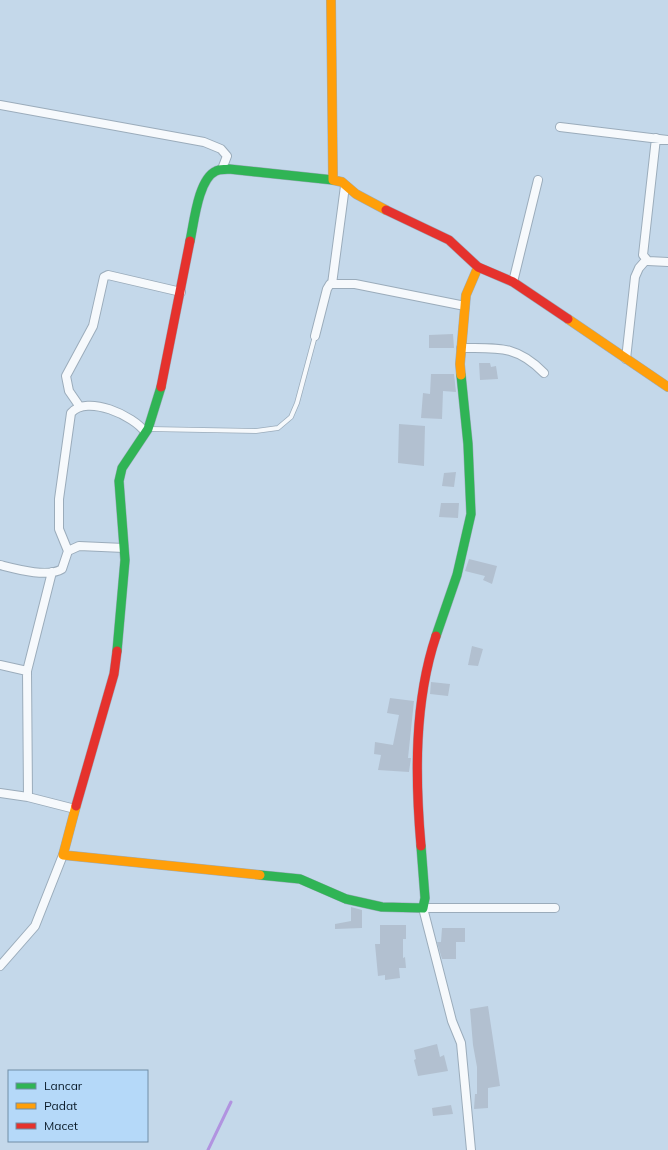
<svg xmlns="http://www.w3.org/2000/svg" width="668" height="1150" viewBox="0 0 668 1150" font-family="Mulish,sans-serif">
	<rect width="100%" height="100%" fill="#c4d8ea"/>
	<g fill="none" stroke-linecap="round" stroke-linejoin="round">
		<!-- stream -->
		<path stroke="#b193e0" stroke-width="3" d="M208,1150L231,1102"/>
	</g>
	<!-- building -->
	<path fill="#b2c0d0" d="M453,334L454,348H429V335Z
		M479,363H490L491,367L496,366L498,379L480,380Z
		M431,374H454L456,392L443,391L442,419L421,418L423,393L430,394Z
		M399,424L425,426L424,466L398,463Z
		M456,472L454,487L442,486L444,473Z
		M441,503H459L458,518L439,517Z
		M469,559L497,566L492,584L483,580L485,576L465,571Z
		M472,646L483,649L478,666L468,665Z
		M431,682L450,684L448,696L430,694Z
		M390,698L414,701L408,758H411L409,772L378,770L381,755L374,754L375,742L393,745L399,715L387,713Z
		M351,907L362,910V928L335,929V924L351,921Z
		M380,925H406V939H403V958L405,957L406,968H399L400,978L385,980V975L378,976L375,944H380Z
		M442,928H465V942H456V959H442L437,942H441Z
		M488,1006L500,1086L488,1088V1108L474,1109L475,1094H477V1067L473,1045L470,1009Z
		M437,1044L440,1057L444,1055L448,1071L418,1076L414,1060L416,1059L414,1050Z
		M451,1105L453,1114L433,1116L432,1108Z"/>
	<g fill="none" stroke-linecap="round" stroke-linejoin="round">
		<!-- lane casing -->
		<g stroke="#9bacbb" stroke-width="5.5">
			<path id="lane" d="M150,429L256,431L278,428L291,417L297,403L315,336"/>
		</g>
		<!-- street casing -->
		<g stroke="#9bacbb" stroke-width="10">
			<path id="street" d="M0,105L204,142L221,149L227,156L222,169
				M560,127L668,140
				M656,138L643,255L648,261L668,262
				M513,282L538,180
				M332,284L345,186
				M315,336L327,289L330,284H355L465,306
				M461,348C498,348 517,345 544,373
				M626,359L635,277L639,268L646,260
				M80,407L69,391L66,376L93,326L104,277L108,275L181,292
				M68,551L59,529V499L71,413C87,394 134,416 145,432
				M0,565C16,569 48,578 62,569L68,551L79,546L124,548
				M0,665L27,671
				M0,793L28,797L75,809
				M28,797L27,671L52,572
				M0,966L35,926L63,855
				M471,1150L461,1043L452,1021L423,908H555"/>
		</g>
		<!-- fast casing -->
		<g stroke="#9bacbb" stroke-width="10">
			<path id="fast" d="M190,241C194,223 198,179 216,171C220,169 225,170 229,169L333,180
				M436,636L457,575L471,514L468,444L461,375
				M117,651L125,560L119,481L122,468L148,429L161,387
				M260,875L300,879L346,899L382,907L423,908L425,898L421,846"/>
		</g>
		<!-- slow casing -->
		<g stroke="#9bacbb" stroke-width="10">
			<path id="slow" d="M331,0L333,180L342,182L356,194L386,210
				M568,319L668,387
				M461,375L460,364L466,295L478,267
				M76,806L63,855L260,875"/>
		</g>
		<!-- jam casing -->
		<g stroke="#9bacbb" stroke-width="10">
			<path id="jam" d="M386,210L449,240L478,267L513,282L568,319
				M161,387L190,241
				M76,806L114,674L117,651
				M421,846C415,777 414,702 436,636"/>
		</g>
		<!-- lane -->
		<use href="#lane" stroke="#f6f9fc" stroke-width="4"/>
		<!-- street -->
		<use href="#street" stroke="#f6f9fc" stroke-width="8"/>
		<!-- fast -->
		<use href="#fast" stroke="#30b455" stroke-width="9"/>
		<!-- slow -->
		<use href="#slow" stroke="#ff9f0a" stroke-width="9"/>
		<!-- jam -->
		<use href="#jam" stroke="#e5322d" stroke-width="9"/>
	</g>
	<!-- legend -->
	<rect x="8" y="1070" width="140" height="72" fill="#b5d9f9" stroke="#718da6"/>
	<rect x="16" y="1083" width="20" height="6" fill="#30b455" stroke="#718da6"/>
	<text x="44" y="1090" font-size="12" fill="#0a1b29">Lancar</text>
	<rect x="16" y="1103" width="20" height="6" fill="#ff9f0a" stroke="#718da6"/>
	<text x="44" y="1110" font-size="12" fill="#0a1b29">Padat</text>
	<rect x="16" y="1123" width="20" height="6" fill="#e5322d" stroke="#718da6"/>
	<text x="44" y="1130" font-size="12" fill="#0a1b29">Macet</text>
</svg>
